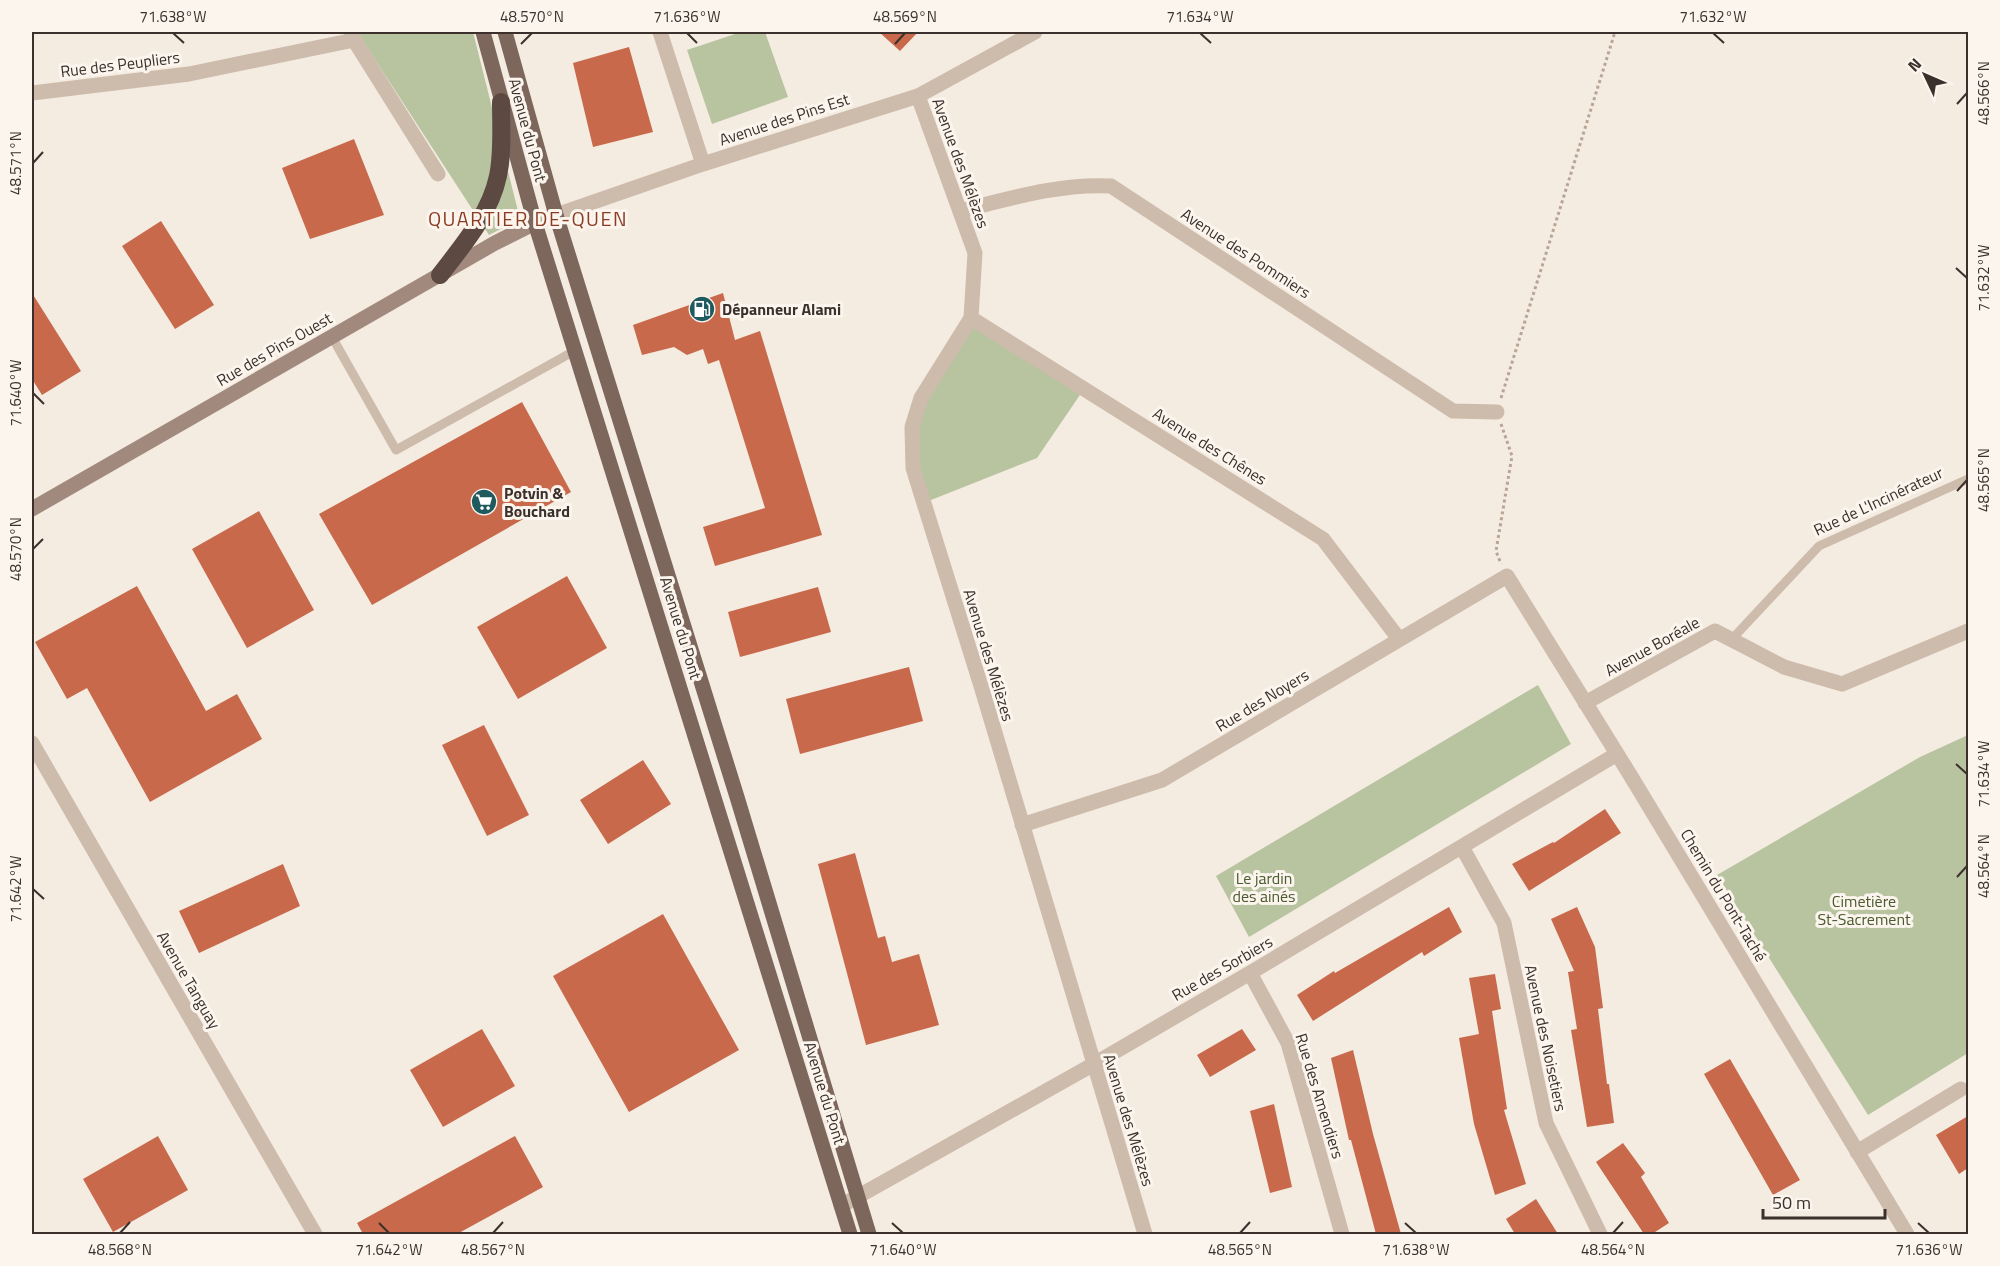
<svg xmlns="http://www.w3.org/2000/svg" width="2000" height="1266" viewBox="0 0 2000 1266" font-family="'Titillium Web',sans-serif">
	<rect width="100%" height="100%" fill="#f4ebe1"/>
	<!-- green -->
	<path fill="#b8c4a0" d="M359,32H473L520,219L489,235L361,38Z
		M741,32H765L788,97L712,124L687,50Z
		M971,321L1084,389L1037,458L926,502L913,468L921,398Z
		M1538,685L1571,744L1249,937L1216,876Z
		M1968,735V1053L1868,1115L1717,875L1920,757Z"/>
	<!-- building -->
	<path fill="#c8694b" d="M879,32H918L900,51Z
		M629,47L653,132L593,147L573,63Z
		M354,139L384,215L310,239L282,168Z
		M161,221L214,305L175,329L122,246Z
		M32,293L81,371L42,395L32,379Z
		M723,293L735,340L760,331L822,535L715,566L703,527L765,508L719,360L708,364L703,349L687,355L674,347L642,355L633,325Z
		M522,402L571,492L372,605L319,514Z
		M259,511L314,610L247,648L192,549Z
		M567,576L607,648L518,699L477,627Z
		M137,586L206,711L237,694L262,739L150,802L87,688L67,699L35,642Z
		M818,587L831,632L740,657L728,612Z
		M909,667L923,721L800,754L786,699Z
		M484,725L529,815L487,836L442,745Z
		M643,760L671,804L608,844L580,800Z
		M1605,809L1621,833L1529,891L1512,864L1553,842L1554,843Z
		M855,853L878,938L885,936L892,962L919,954L939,1025L866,1045L818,864Z
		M283,864L300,906L199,953L179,911Z
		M1449,907L1462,932L1424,956L1422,952L1313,1021L1297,995L1334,971L1335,973Z
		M1577,907L1595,947L1603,1008L1598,1009L1607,1084H1609L1614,1123L1587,1127L1571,1030L1577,1029L1568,972L1574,971L1551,919Z
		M663,914L739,1050L629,1112L553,976Z
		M1495,974L1501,1009L1492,1011L1507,1109L1504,1110L1526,1184L1495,1195L1474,1124L1459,1038L1479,1034L1469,978Z
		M482,1029L515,1086L443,1127L410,1070Z
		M1242,1029L1256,1050L1210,1077L1197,1055Z
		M1353,1050L1373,1134L1401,1234H1376L1351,1140H1349L1331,1058Z
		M1730,1059L1800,1180L1773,1195L1704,1074Z
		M1274,1104L1292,1187L1270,1193L1250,1111Z
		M1968,1116V1168L1959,1174L1936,1135Z
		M158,1136L188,1190L113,1232L83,1179Z
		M515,1136L543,1187L457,1234H363L357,1223Z
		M1623,1143L1645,1173L1641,1177L1669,1223L1652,1234H1644L1596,1162Z
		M1536,1199L1558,1234H1515L1506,1219Z"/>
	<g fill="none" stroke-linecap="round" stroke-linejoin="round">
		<!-- path -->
		<path stroke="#b9a596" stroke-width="3" stroke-dasharray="3 3" stroke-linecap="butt" d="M1501,398L1615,32
			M1501,424L1512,456L1496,551L1501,564"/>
		<!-- lane -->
		<path stroke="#cdbbac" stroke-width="9" d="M332,337L396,450L576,350
			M1732,639L1819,546L1968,479"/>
		<!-- street -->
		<path stroke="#cdbbac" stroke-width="15" d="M351,32L354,40L438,174
			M660,32L703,164
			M32,93L189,74L354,40
			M918,96L975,253L971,318L921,398L912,427L913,468L981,686L1145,1234
			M960,211C1008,199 1060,183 1111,186L1453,411L1497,412
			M556,215L703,164L918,96L1035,32
			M971,318L1323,539L1399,639
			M1585,703L1715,631L1784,667L1842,684L1968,631
			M32,743L315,1234
			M1022,825L1162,780L1507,576L1632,778L1907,1234
			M1462,847L1504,923L1546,1123L1600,1234
			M1250,973L1288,1043L1342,1234
			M1857,1152L1961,1089
			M841,1206L1094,1064L1250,973L1617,754"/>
		<!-- secondary -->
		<path stroke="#a18a7d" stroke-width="15" d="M32,509L495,243L535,223L556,215"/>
		<!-- primary -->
		<path stroke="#7d675c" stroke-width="15" d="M483,32L535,223L850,1234
			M505,32L556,215L737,797L869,1234"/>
		<!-- highway -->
		<path stroke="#5c4a42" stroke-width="18" d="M440,275C463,245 490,214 498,176C503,152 501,127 501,102"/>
	</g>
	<!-- ticks -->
	<path fill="none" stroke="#3b302b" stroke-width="2" d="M173,33L184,43M687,33L697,43M1200,33L1211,43M1713,33L1724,43M521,44L532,33M895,44L905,33M1957,104L1967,93M33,163L43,152M1956,268L1967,278M33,393L44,404M1957,491L1967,480M33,549L43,539M1956,764L1967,774M1957,877L1967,866M33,889L44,899M379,1223L389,1233M892,1223L903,1233M1405,1223L1416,1233M1918,1223L1929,1233M120,1233L130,1222M493,1233L503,1222M1240,1233L1250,1222M1613,1233L1623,1222"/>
	<!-- icons -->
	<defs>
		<g id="fuel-disc" transform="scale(1.35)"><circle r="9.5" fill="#1f5a5e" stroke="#fbf5ee"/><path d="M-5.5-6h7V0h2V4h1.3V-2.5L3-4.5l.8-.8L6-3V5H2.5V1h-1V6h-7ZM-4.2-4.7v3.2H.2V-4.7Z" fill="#fff"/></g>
		<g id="supermarket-disc" transform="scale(1.35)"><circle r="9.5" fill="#1f5a5e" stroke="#fbf5ee"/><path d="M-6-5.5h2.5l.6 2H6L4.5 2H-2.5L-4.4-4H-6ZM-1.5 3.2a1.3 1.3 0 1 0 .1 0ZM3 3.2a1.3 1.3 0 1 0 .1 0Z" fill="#fff"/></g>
	</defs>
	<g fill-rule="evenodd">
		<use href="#fuel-disc" x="702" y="309"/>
		<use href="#supermarket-disc" x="484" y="502"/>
	</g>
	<g text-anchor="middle" stroke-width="6" stroke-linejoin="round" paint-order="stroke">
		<!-- street labels -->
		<g font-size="16" fill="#3b302b" stroke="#fbf5ee">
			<text transform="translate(120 64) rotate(-7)" y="6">Rue des Peupliers</text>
			<text transform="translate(784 119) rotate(-18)" y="6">Avenue des Pins Est</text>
			<text transform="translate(528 130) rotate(75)" y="6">Avenue du Pont</text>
			<text transform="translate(961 163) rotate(70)" y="6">Avenue des Mélèzes</text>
			<text transform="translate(1246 253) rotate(33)" y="6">Avenue des Pommiers</text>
			<text transform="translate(274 349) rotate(-30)" y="6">Rue des Pins Ouest</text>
			<text transform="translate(1210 446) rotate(32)" y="6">Avenue des Chênes</text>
			<text transform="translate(1878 501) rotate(-25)" y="6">Rue de L'Incinérateur</text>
			<text transform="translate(681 628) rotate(73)" y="6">Avenue du Pont</text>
			<text transform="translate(1652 646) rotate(-29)" y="6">Avenue Boréale</text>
			<text transform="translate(989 655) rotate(73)" y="6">Avenue des Mélèzes</text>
			<text transform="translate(1262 700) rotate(-31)" y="6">Rue des Noyers</text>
			<text transform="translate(1724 895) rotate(59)" y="6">Chemin du Pont-Taché</text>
			<text transform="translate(1222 968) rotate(-30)" y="6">Rue des Sorbiers</text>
			<text transform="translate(189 980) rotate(60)" y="6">Avenue Tanguay</text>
			<text transform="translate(1546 1038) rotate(78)" y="6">Avenue des Noisetiers</text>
			<text transform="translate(825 1093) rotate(73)" y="6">Avenue du Pont</text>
			<text transform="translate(1320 1096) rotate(73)" y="6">Rue des Amendiers</text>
			<text transform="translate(1129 1120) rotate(73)" y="6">Avenue des Mélèzes</text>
		</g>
		<!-- poi labels -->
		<g font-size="16" font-weight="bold" fill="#3b302b" stroke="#fbf5ee" text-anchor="start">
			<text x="722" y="315">Dépanneur Alami</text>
			<text x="504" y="499">Potvin &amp;<tspan x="504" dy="18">Bouchard</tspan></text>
		</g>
		<!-- park labels -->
		<g font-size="16" fill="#4a5a2e" stroke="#fbf5ee">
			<text x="1264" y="884">Le jardin<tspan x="1264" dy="18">des ainés</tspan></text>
			<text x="1864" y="907">Cimetière<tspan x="1864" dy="18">St-Sacrement</tspan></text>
		</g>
		<!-- quarter labels -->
		<g font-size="20" letter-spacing="1.5" fill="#8c3b22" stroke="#fbf5ee">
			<text x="528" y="226">QUARTIER DE-QUEN</text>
		</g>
	</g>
	<!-- border -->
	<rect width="2000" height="1266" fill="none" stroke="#fbf5ee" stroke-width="66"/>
	<!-- north arrow -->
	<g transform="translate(1925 75) rotate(314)" stroke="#fbf5ee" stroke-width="4.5" paint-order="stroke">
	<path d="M0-4.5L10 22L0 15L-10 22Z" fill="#3b302b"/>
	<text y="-9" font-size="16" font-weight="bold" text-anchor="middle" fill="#3b302b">N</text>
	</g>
	<!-- scale -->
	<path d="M1763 1209v9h122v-9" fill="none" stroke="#3b302b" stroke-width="3"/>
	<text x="1772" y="1209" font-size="18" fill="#3b302b" stroke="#fbf5ee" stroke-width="4.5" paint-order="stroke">50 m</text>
	<rect x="33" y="33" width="1934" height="1200" fill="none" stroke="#3b302b" stroke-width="2"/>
	<g font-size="15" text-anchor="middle" fill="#3b302b">
		<text x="173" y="22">71.638°W</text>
		<text x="532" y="22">48.570°N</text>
		<text x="687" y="22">71.636°W</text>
		<text x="905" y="22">48.569°N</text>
		<text x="1200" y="22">71.634°W</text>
		<text x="1713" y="22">71.632°W</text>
		<text transform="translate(1984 93) rotate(-90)" y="5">48.566°N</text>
		<text transform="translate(16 163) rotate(-90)" y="5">48.571°N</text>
		<text transform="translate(1984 278) rotate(-90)" y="5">71.632°W</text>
		<text transform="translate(16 393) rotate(-90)" y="5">71.640°W</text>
		<text transform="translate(1984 480) rotate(-90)" y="5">48.565°N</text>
		<text transform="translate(16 549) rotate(-90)" y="5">48.570°N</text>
		<text transform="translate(1984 774) rotate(-90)" y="5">71.634°W</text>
		<text transform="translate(1984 866) rotate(-90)" y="5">48.564°N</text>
		<text transform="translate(16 889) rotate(-90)" y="5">71.642°W</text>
		<text x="120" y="1255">48.568°N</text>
		<text x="389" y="1255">71.642°W</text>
		<text x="493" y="1255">48.567°N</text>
		<text x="903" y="1255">71.640°W</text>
		<text x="1240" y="1255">48.565°N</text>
		<text x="1416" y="1255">71.638°W</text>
		<text x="1613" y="1255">48.564°N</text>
		<text x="1929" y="1255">71.636°W</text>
	</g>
</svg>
